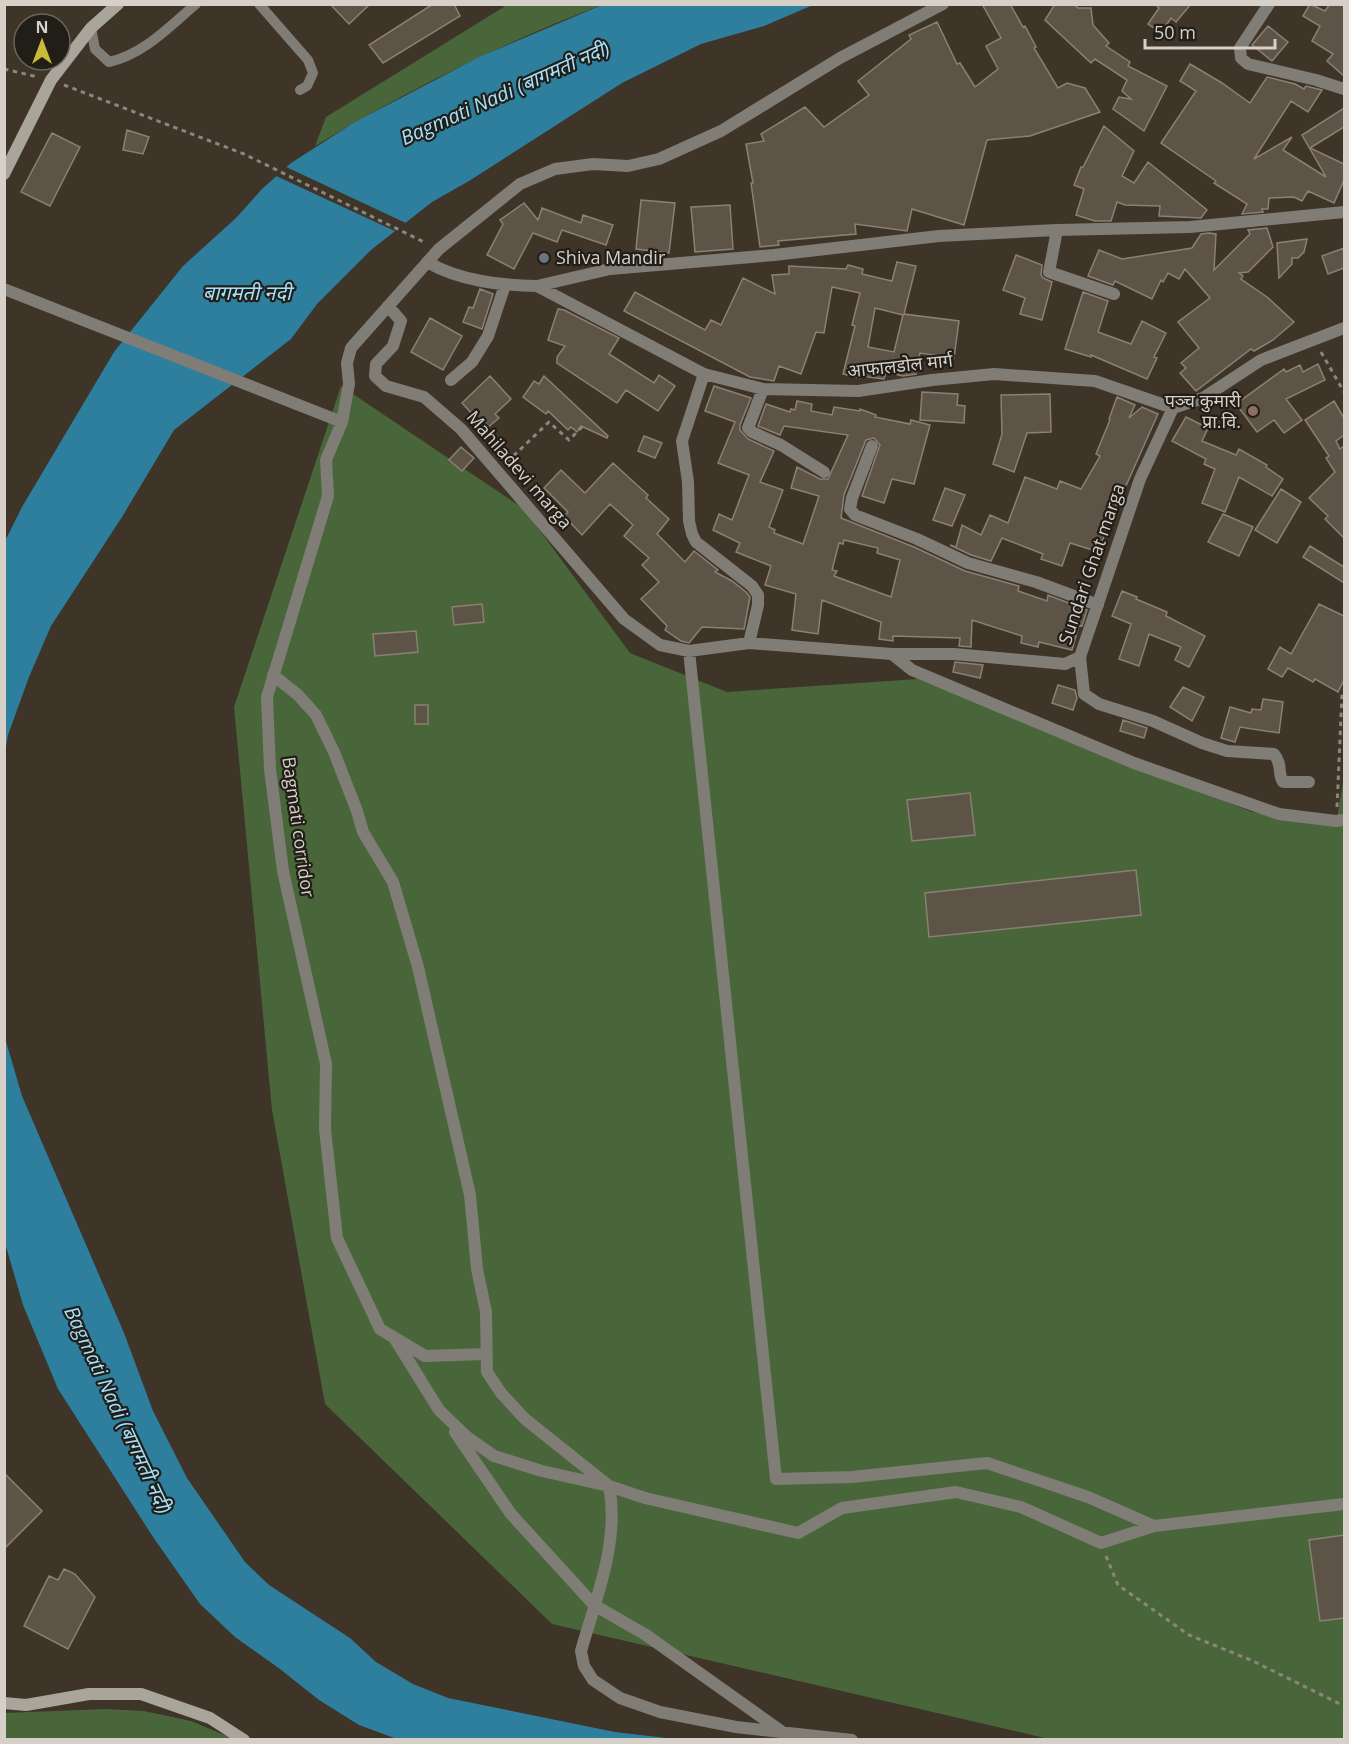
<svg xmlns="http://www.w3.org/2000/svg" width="1349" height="1744" viewBox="0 0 1349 1744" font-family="'Open Sans','Noto Sans Devanagari',sans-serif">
	<rect width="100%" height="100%" fill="#3e3428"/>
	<!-- green -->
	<path fill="#49663a" d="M507,5H602C502,43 406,91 315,146L326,117Z
		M341,386L524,509L630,653L727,692L918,679L1252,812L1336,824L1344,777V1739H1049L552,1624L325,1404L272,1110L234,707Z
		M106,1709L144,1711L191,1721L234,1739H5L4,1713Z"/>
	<!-- water -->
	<path fill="#2e7e9e" d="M602,5H813L764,26L701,44L622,83L469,181L432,202L371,250L317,304L291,339L174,430L122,517L51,626L29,677L8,735L5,753V541L22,507L114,352L183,266L236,218L262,189L291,163L355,122L479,57Z
		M5,1038L22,1096L124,1333L153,1411L187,1478L245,1562L269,1585L350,1638L376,1662L413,1684L448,1698L615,1732L675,1739H789H397L359,1725L319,1700L280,1669L235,1637L200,1604L153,1537L58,1389L23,1305L5,1243Z"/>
	<!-- pier -->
	<path fill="#3e3428" d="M284,166L408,224L397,232L274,175Z"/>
	<!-- building -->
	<path fill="#5d5347" stroke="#8b8072" stroke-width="1.5" fill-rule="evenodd" d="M330,4H370L349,24Z
		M433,4H454L460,16L383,63L369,45Z
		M982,4H1010L1023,27L1025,26L1036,47L1034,48L1058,88L1067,83L1085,88L1100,112L1030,136L987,140L964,225L912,209L907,231L855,224L856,234L778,241L779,245L760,247L751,183H753L746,144L764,141L761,134L805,107L824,127L869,95L858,81L911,39L909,35L937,22L957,64L960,63L975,87L998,69L986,46L1001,38Z
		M1055,4H1073L1078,8H1091L1093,25L1109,43L1106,46L1130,62L1128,66L1167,86L1144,131L1113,109L1119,97L1131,99L1122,91L1127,80L1095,59L1091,63L1045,20Z
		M1155,4H1191L1176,22L1171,18L1161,33L1148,24L1159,8Z
		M1310,4L1325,11L1330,4H1344V76L1327,61L1333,54L1312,41L1320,26L1303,16Z
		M1268,26L1288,42L1272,61L1252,45Z
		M1190,64L1222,83L1250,103L1267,77L1295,84L1304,89L1306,86L1322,90L1308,112L1291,101L1254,159L1292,137L1283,150L1326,177L1302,135L1344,108V127L1310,148L1344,164V180L1334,203L1308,191L1302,201L1294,197L1269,198L1268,209H1262L1263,212L1242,214L1247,204L1214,183L1216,181L1161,143L1196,91L1180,81Z
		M1104,126L1134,151L1122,176L1134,183L1148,162L1207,210L1201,218L1159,216L1160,206L1125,205L1117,202L1111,221H1095L1076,215L1084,189L1074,185L1081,167H1083Z
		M127,130L149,137L143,154L123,150Z
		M52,133L80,147L50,206L21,192Z
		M641,200L675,203L669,253L636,249Z
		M524,203L538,220L542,208L581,223L583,215L613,225L606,245L562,230L557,242L533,233L514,269L487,255L503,224L500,220Z
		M730,205L733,249L695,252L691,207Z
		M1267,228L1273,247L1248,272L1239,273L1243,276L1241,279L1267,297L1294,322L1273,340L1254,351L1251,349L1196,391L1180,373L1186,368L1181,363L1199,348L1178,322L1210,298L1185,269L1179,279L1168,273L1163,282L1161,280L1152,299L1115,281L1113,285L1088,276L1099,250L1122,259L1192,248L1201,234L1209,233L1216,234L1214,270L1250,234L1248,230Z
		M1307,239L1304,252L1298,258H1292V264L1279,278L1277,243Z
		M1344,248V268L1328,274L1322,256Z
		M1016,255L1042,265L1041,275L1043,278L1052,282L1042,320L1020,314L1025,298L1003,290Z
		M897,262L916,266L904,314L959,321L954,358L920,353L916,374L903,376L886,372L884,379L860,376V378L843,374L855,326L852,325L860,293L832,287L824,333L816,332L801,374L779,366L774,381L750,377L624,311L635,292L705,330L711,320L721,325L743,278L775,294L772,275L789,274V266L846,269L848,265L863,269L862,274L892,281ZM875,308L903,315L894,352L868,347Z
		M480,289L493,294L482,329L463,322L469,307L473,308Z
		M1083,292L1108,301L1098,332L1131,344L1142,321L1166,333L1154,357L1157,358L1147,379L1091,355V357L1065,349Z
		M558,309L564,310L619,338L609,354L654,383L659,375L675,386L658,411L626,390L617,403L557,363V357L565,346L548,340Z
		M430,318L462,336L443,370L411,352Z
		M1318,364L1325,380L1286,399L1302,420L1284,433L1274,420L1257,432L1236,404L1284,369L1286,372L1300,365L1303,372Z
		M490,376L511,399L495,414L499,418L486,429L462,403Z
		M544,376L608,436L607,438L581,426L577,432L571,427L568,430L548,411L546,414L523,397L534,381L539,384Z
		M714,386L751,398L740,425V430L748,439L774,451L760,482L783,490L769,527L775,530L774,533L803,544L819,496L791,488L797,467L820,479H828L848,435L784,426L780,435L758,426L766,404L790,412L791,409L795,410L797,401L812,404L811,411L832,415L834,407L860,411V409L876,415L875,417L910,424L911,420L930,425L914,484L892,479L884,503L862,496L880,445L874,438L866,440L844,495L841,518L914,547L965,571L1019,586L1018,591L1047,601L1048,595L1087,610L1082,626L1079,625L1072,650L1039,642L1038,647L1021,643L1022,636L972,620L971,647L959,646L960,638L893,636V641L879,639L881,622L822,600L818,634L792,630L796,594L765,585L771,566L736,552L740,543L713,530L719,514L732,520L749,475L718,463L735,422L705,411ZM844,540L878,548L877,553L900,560L891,597L834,576L837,571L832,570L839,543L843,544Z
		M922,392L958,394L957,405L965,406L964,423L920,420Z
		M1050,394L1051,432L1027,433L1014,472L993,464L1002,434L1001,395Z
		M1117,397L1135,405L1129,418L1142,407L1158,414L1121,497L1111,514L1099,552L1070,543L1062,566L1041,559L1043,554L1002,538L991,561L971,555L950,545L956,547L962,525L981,535L990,515L1008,523L1025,477L1057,489L1060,481L1081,489L1100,456L1096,454L1110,420L1109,419Z
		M1334,401L1344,418V435L1336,441L1340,449L1344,446V538L1325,519L1328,516L1309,498L1335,472L1326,458L1329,456L1305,420Z
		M1186,417L1208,428L1202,441L1236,455L1239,449L1267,465L1266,467L1283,479L1272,496L1239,477L1225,512L1202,503L1215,469L1204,464L1206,459L1172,441Z
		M644,436L662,443L655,458L638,451Z
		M461,447L474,458L462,471L449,460Z
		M613,463L648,495L646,498L669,519L657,534L685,562L694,551L718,570L715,572L732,581L746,592L750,597L744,629L702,627L689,643L681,641L665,630L667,626L641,599L659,582L642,565L649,558L624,536L633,525L610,504L582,535L564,516L568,512L544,488L561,470L585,493Z
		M945,488L965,495L952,526L933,520Z
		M1281,489L1301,502L1277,543L1255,530Z
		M1223,514L1253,527L1239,556L1208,542Z
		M1310,546L1344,567V583L1303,557Z
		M1122,591L1137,597L1136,599L1167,612L1166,616L1205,636L1189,667L1175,660L1181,647L1149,634L1139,666L1119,659L1131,624L1112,616Z
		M482,604L484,622L454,625L452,607Z
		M1319,604L1344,616V680L1338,692L1315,679L1313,682L1288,668L1282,677L1268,669L1280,647L1291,654Z
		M416,631L418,652L375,656L373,634Z
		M955,662L983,665L980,678L953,672Z
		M1058,685L1075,690L1077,698L1073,710L1052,703Z
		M1183,687L1204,697L1192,721L1170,707Z
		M1263,699L1283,702L1279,733L1240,727L1235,742L1221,738L1230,707L1251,713L1252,709L1261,710Z
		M415,705H428V724H415Z
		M1123,720L1147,728L1144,738L1120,731Z
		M970,793L975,835L912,841L907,800Z
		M1136,870L1141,915L929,937L925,893Z
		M4,1473L42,1511L4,1549Z
		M1344,1535V1618L1320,1621L1309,1540Z
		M64,1569L75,1574L95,1597L68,1649L24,1626L49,1576L58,1580Z"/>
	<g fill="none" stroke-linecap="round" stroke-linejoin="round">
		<!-- path -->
		<path stroke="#8e867d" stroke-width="3" stroke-dasharray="4.5 4.5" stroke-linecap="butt" d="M4,69L38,77
			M64,85L244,154L426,243
			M1321,352L1344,392
			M507,462L549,422L569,440L582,427
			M1337,807L1342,694L1344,690
			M1106,1556L1118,1585L1189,1635L1253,1661L1344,1706"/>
		<!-- lane -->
		<path stroke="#7f7d76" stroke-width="10" d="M259,4L308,60L313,73L307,86L300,90
			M91,28L95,49L109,62C143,55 170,26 196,4"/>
		<!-- street -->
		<path stroke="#7f7d76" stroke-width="12" d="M1269,4L1240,48L1241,58L1248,64L1316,80L1344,89
			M1057,230L1049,272L1114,294
			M427,262C460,281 499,285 537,286L704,374L763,389L858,391L932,380L994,374L1095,381L1173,408L1203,398L1261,360L1344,328
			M537,286L610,269L774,255L939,236L1057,230L1190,227L1344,212
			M4,289L342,422
			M388,306L401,321L393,346L376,364L375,376L386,386L424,397L461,429L624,619L660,645L689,651L749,643L892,654L912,670L1134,763L1279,814L1336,821L1344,820
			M704,374L682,441L688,482L689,521L692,534L696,542L752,586L758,595V605L749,643
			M451,380L472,362L488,336L505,285
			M763,389L748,428L752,432L781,445L824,472
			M872,446L852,498L850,509L855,515L917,539L968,563L1036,582L1098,605
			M689,651L776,1479L852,1477L987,1463L1088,1497L1154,1526
			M892,654H954L1065,664L1080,657L1140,479L1173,408
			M1080,657L1084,694L1099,704L1153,721L1202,743L1227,751L1274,754C1283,765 1277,772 1283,782H1309
			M273,675L298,695L316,715L334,752L357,811L363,832L393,882L418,967L470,1195L477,1269L486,1312L487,1372L501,1393L525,1419L609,1486C620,1541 596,1598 581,1651L584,1666L593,1680L620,1698L660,1712L736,1727L852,1740
			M395,1339L439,1410L467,1437L494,1456L542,1471L609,1486L645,1498L798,1533L842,1508L956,1492L1021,1507L1101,1543L1154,1526L1344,1504
			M486,1354L425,1356L380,1329L337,1238L325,1129L326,1064L283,871L270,769L267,697L328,496L326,460L342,422L349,384L347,363L351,348L439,249L520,184L555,169L593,164L628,166L659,159L721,131L840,58L943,4
			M455,1432L511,1514L594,1605L646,1635L781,1731"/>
		<!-- secondary -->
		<path stroke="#a9a59a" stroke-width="12" d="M4,174L51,80L91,28L118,4
			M4,1703L26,1705L89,1694H141L210,1718L244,1740"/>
	</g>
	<!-- markers -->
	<circle fill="#6b7280" stroke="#211d17" stroke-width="2" cx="544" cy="258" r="6"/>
	<circle fill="#8d6e63" stroke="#211d17" stroke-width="2" cx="1253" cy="411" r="6"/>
	<g text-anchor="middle" stroke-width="4.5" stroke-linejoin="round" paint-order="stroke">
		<!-- poi labels -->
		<g font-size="18" fill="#d6d0c9" stroke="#211d17" text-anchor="start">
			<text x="556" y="264">Shiva Mandir</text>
			<text x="1241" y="407" text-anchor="end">पञ्च कुमारी<tspan x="1241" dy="21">प्रा.वि.</tspan></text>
		</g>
		<!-- street labels -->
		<g font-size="18" fill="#d6d0c9" stroke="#211d17">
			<text transform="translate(900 366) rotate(-6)" y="6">आफालडोल मार्ग</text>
			<text transform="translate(519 470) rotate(49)" y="6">Mahiladevi marga</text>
			<text transform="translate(1092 564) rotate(-71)" y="6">Sundari Ghat marga</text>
			<text transform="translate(298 827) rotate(82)" y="6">Bagmati corridor</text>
		</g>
		<!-- water labels -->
		<g font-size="20" font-style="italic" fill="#a4e1fd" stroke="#211d17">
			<text transform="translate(505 93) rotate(-24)" y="7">Bagmati Nadi (बागमती नदी)</text>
			<text x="247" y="300">बागमती नदी</text>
			<text transform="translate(118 1410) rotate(65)" y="7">Bagmati Nadi (बागमती नदी)</text>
		</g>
	</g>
	<!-- border -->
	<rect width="1349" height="1744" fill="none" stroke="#d6d0c9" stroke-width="12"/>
	<!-- north arrow -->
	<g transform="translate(42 42)"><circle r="28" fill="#211d17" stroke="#69655e" stroke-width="1.5"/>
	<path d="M0-4.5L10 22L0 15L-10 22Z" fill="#cbba39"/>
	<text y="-9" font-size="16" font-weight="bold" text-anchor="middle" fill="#d6d0c9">N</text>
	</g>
	<!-- scale -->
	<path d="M1145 39v9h130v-9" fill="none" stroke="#d6d0c9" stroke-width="3"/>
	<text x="1154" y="39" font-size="18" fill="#d6d0c9" stroke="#211d17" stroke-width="4.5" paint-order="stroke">50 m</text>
</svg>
